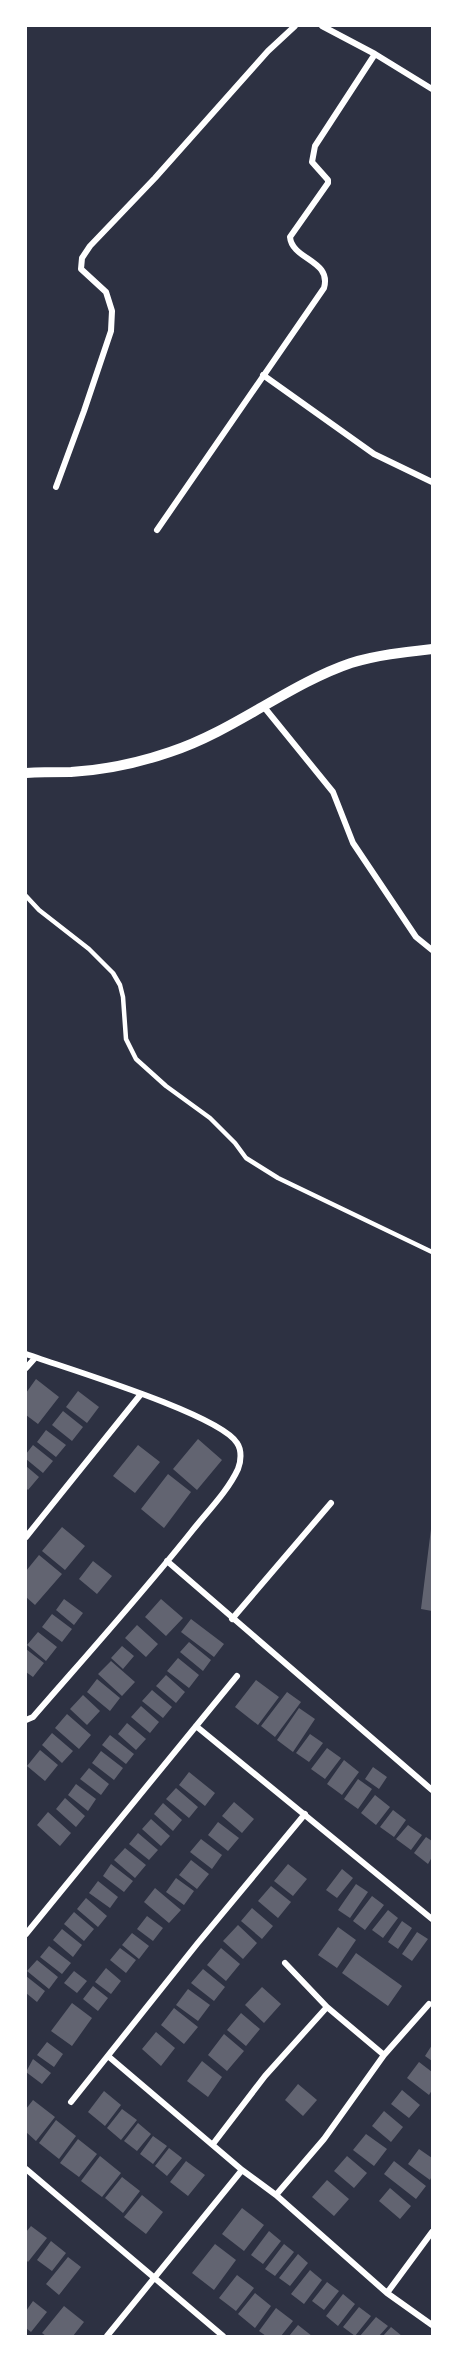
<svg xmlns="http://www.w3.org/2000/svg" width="458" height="2362" viewBox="0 0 458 2362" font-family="'Open Sans',sans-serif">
	<rect width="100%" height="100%" fill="#2d3142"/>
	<!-- building -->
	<path fill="#626471" d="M36,1379L59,1397L38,1424L26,1415V1393Z
		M78,1391L99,1407L87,1423L66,1407Z
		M63,1411L83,1427L72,1441L52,1425Z
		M46,1430L66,1445L56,1457L37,1442Z
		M198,1439L222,1460L197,1490L173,1469Z
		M33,1445L53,1461L43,1473L26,1459V1454Z
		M138,1445L160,1462L135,1493L113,1476Z
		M26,1466L39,1477L28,1490L26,1488Z
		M168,1474L191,1492L164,1528L141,1509Z
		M62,1527L85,1546L65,1570L42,1551Z
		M431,1529H432V1611L421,1609Z
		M39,1555L62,1574L35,1605L26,1597V1571Z
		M93,1561L112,1576L97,1594L79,1579Z
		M64,1599L83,1613L74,1625L56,1610Z
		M161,1599L183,1618L166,1636L145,1617Z
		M52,1614L72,1629L62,1642L42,1627Z
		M191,1619L224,1644L214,1657L181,1632Z
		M137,1625L158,1644L146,1657L125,1638Z
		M38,1632L57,1647L46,1661L27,1645Z
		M189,1642L211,1660L203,1671L180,1652Z
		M122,1646L134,1656L123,1669L111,1658Z
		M26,1649L44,1663L33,1677L26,1672Z
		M178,1658L199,1675L189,1688L167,1671Z
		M111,1661L135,1682L122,1696L98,1674Z
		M166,1675L185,1692L176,1703L156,1686Z
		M97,1679L120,1698L110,1711L87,1692Z
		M256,1680L279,1697L258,1725L235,1707Z
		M152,1690L172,1707L163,1718L142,1701Z
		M287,1692L301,1702L275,1737L261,1726Z
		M83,1695L100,1711L87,1725L70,1709Z
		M141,1706L159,1722L150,1733L131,1717Z
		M299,1708L315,1719L293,1752L277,1740Z
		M67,1714L91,1735L79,1749L55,1728Z
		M127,1723L146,1739L136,1750L118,1734Z
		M52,1733L73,1751L62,1763L42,1745Z
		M310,1734L323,1743L309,1762L296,1753Z
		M110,1735L134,1754L126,1764L102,1745Z
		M327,1748L341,1758L325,1779L311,1769Z
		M40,1750L58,1765L45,1781L27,1766Z
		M101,1751L123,1768L114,1780L92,1763Z
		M344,1760L359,1772L342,1795L327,1784Z
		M373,1767L387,1777L379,1789L365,1779Z
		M89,1768L109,1784L101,1795L80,1779Z
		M189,1772L215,1793L205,1806L179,1785Z
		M358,1779L372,1789L358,1809L344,1799Z
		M76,1784L96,1799L88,1811L68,1795Z
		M176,1788L198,1807L189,1818L166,1799Z
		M375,1795L390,1807L376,1825L361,1813Z
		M65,1798L85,1816L76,1827L56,1809Z
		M234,1802L254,1819L242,1833L222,1816Z
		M163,1803L182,1820L173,1831L154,1814Z
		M393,1810L406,1820L394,1837L380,1827Z
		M48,1812L71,1833L60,1846L37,1825Z
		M151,1819L170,1836L161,1846L142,1829Z
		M218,1822L239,1838L228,1851L208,1835Z
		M408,1825L422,1835L411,1850L396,1839Z
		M138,1833L158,1850L149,1860L129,1844Z
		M426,1837L432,1841V1857L428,1864L414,1853Z
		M201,1839L222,1855L212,1869L190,1852Z
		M125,1848L146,1865L135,1878L114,1860Z
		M191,1860L209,1874L197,1889L179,1875Z
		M111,1864L133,1881L124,1892L103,1876Z
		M288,1864L307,1879L293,1896L274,1881Z
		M342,1869L353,1878L337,1898L326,1890Z
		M176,1878L194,1891L184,1905L166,1892Z
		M98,1881L118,1897L110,1908L89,1893Z
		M356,1884L368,1892L350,1918L338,1910Z
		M271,1886L291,1902L278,1918L258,1901Z
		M155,1888L181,1910L169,1923L144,1902Z
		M372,1896L384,1905L365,1930L353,1921Z
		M86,1898L107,1916L98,1927L77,1909Z
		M252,1908L273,1926L262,1939L241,1921Z
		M388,1910L398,1918L383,1938L372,1930Z
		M74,1912L94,1929L84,1941L64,1924Z
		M147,1916L163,1928L153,1941L137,1929Z
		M402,1921L412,1928L398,1949L388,1942Z
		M238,1925L257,1943L243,1959L223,1941Z
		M338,1927L356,1940L337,1968L318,1955Z
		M62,1929L82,1945L73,1957L53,1940Z
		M417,1932L428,1939L412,1961L402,1954Z
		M132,1933L149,1946L139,1959L122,1945Z
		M49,1946L71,1963L62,1974L40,1957Z
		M120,1948L136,1960L126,1973L110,1960Z
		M221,1948L240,1964L226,1981L207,1965Z
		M356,1953L402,1986L388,2006L342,1973Z
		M37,1960L58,1977L49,1989L27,1971Z
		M106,1968L121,1981L111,1994L95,1982Z
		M203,1969L225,1987L214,2001L191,1983Z
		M74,1971L87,1981L77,1993L64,1983Z
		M26,1976L45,1991L37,2002L26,1993Z
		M93,1986L108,1998L98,2011L83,1999Z
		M262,1987L281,2004L264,2023L245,2005Z
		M188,1989L210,2005L198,2021L176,2005Z
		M72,2003L92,2018L72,2046L51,2031Z
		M174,2008L198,2027L184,2044L161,2025Z
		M241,2013L260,2029L246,2046L227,2030Z
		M156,2032L175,2048L161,2066L142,2049Z
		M224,2034L244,2051L227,2071L208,2055Z
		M47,2042L63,2054L54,2067L37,2055Z
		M432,2045V2061L425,2056Z
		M33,2059L51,2073L42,2084L26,2072Z
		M202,2061L222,2077L208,2097L187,2081Z
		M419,2062L432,2072V2090L429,2095L407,2078Z
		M298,2084L317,2100L303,2116L285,2100Z
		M402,2090L420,2105L409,2118L391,2104Z
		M104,2091L121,2105L105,2126L88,2112Z
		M33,2100L55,2117L36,2141L26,2132V2109Z
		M122,2109L137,2120L121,2140L107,2128Z
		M384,2111L403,2127L391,2142L372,2126Z
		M56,2120L76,2136L59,2159L39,2143Z
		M138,2123L151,2134L137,2151L124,2141Z
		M366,2134L387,2149L374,2166L353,2150Z
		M153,2136L167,2146L153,2164L140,2154Z
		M78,2139L97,2154L79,2177L60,2163Z
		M169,2148L182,2158L167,2176L155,2166Z
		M419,2149L432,2158V2176L430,2180L408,2164Z
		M100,2156L121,2173L102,2197L81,2181Z
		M347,2156L367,2173L354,2188L334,2171Z
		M186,2161L205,2175L188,2196L170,2182Z
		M394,2161L426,2186L416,2199L384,2174Z
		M122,2177L140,2191L123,2213L105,2198Z
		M327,2180L349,2199L334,2216L312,2197Z
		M390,2188L411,2206L400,2219L379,2201Z
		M142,2195L163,2212L146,2234L124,2217Z
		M242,2208L264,2225L244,2251L222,2234Z
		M31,2226L47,2238L28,2262L26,2260V2232Z
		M269,2231L281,2241L263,2264L251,2255Z
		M51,2241L66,2253L52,2271L37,2260Z
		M215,2244L236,2260L214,2290L192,2273Z
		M284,2244L294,2252L275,2276L265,2269Z
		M298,2254L308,2263L290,2286L279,2278Z
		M68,2257L81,2267L59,2295L46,2284Z
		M310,2270L322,2280L304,2304L291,2294Z
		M237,2275L254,2288L236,2311L219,2298Z
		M327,2282L339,2291L324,2310L312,2301Z
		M255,2293L271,2306L255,2328L238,2314Z
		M343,2294L355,2304L338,2326L326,2316Z
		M33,2301L47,2312L31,2332L26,2328V2311Z
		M64,2306L84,2322L73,2336H46L42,2333Z
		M359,2307L371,2316L355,2336L343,2327Z
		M276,2308L293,2321L281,2336H266L259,2331Z
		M376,2317L388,2326L379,2336H360Z
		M298,2325L312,2336H289Z
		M391,2327L402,2336H383Z"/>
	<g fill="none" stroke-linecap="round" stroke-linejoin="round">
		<!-- service -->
		<path stroke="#fff" stroke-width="4.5" d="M26,896L39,910L89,949L113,973L120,985L123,997L126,1039L136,1059L166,1086L210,1118L235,1143L246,1158L278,1178L432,1252"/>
		<!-- minor -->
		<path stroke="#fff" stroke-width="6" d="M322,26L375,54L432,89
			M263,375L374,454L432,482
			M56,487L84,411L111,331L112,311L106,292L81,269L82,258L90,246L155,178L268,51L295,26
			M157,530L324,288C332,260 292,260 290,237L328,183V180L312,162L315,146L375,54
			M264,707L333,792L353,843L416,937L432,950
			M26,1354C65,1368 219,1414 237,1443C242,1450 241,1462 238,1469C228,1491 207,1512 192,1531C141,1595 86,1656 33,1717L26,1720
			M26,1368L35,1358
			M26,1537L141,1394
			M167,1561L432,1790
			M232,1619L331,1503
			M196,1726L432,1919
			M26,1934L237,1676
			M285,1963L327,2007L384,2055
			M108,2056L242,2170L276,2195L387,2293L432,2325
			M71,2102L197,1944L305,1814
			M213,2144L265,2076L327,2007
			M26,2169L223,2336
			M276,2195L324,2139L384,2055L429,2004
			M387,2293L432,2232
			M107,2336L242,2170"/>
		<!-- tertiary -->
		<path stroke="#fff" stroke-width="10" d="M26,773C41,772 56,772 71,772C105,770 138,763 170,752C234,731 289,684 351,663C377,655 405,652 432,649"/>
	</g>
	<!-- border -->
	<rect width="458" height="2362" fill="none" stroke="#ffffff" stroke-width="54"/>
</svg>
